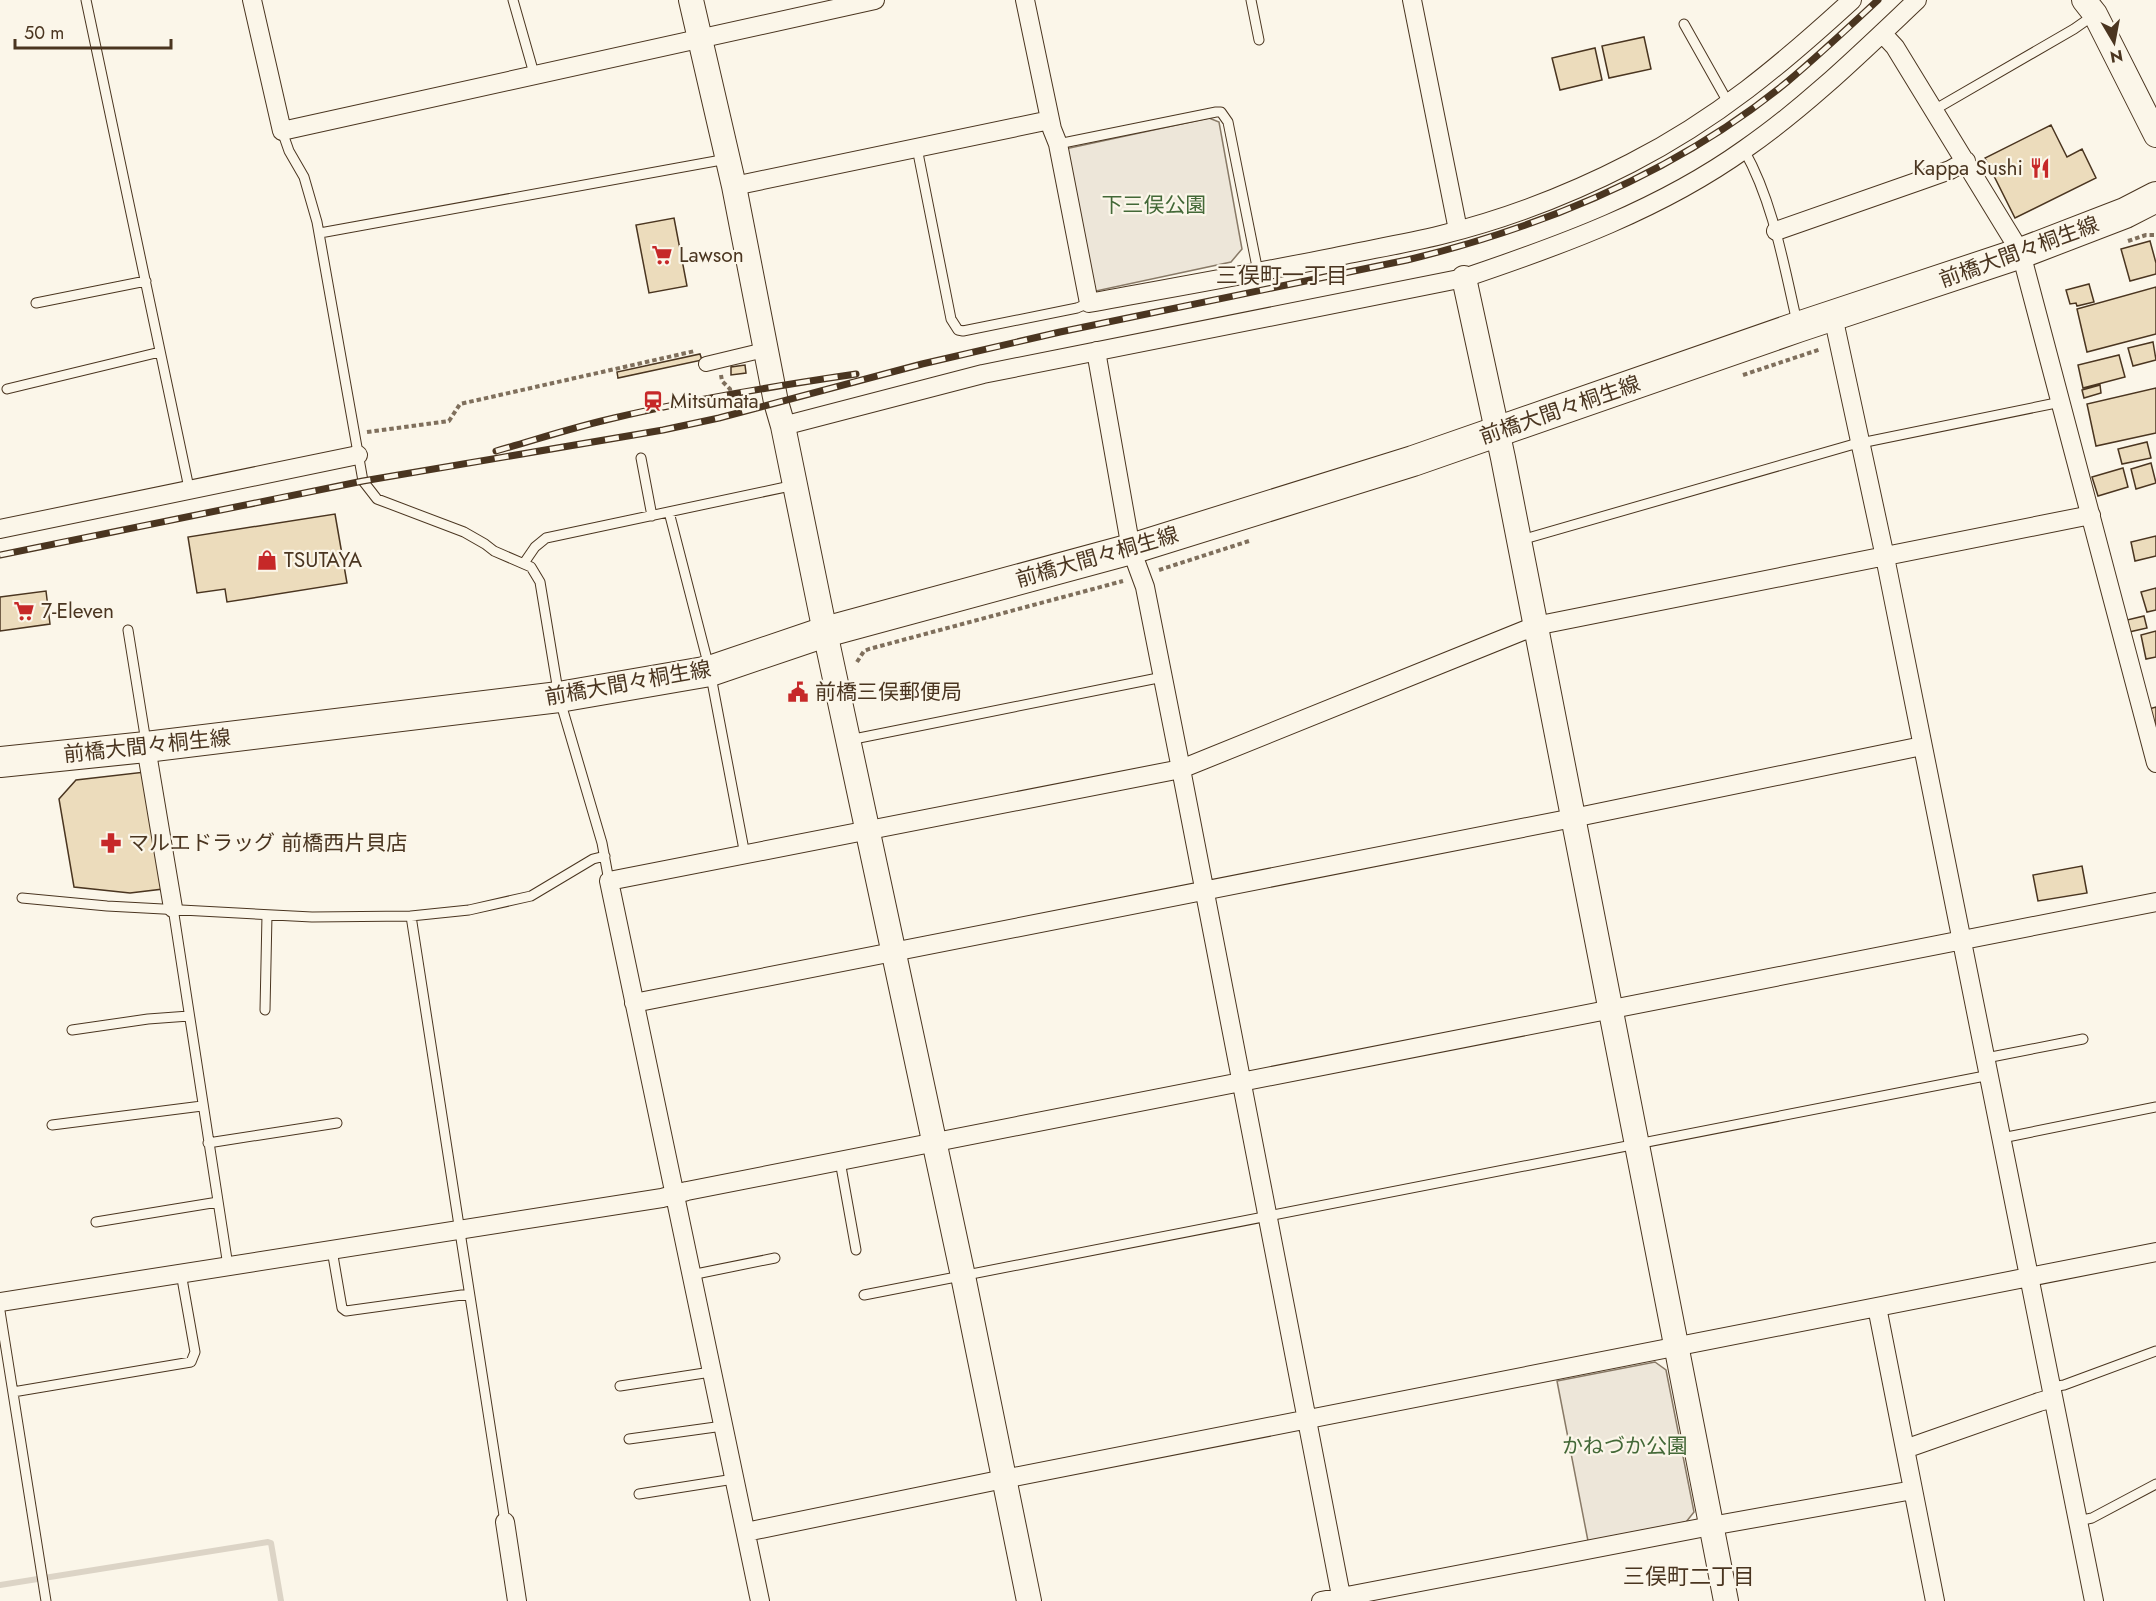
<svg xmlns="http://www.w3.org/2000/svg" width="2156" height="1601" viewBox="0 0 2156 1601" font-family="Jost,'Noto Sans JP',sans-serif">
	<rect width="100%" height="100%" fill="#fbf6e9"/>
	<!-- green -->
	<path fill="#ede6d9" stroke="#887966" stroke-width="1.5" d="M1209,118L1219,122L1242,249L1231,262L1096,291L1091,285L1065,149Z
		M1655,1362L1666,1370L1694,1512L1686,1522L1588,1541L1557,1381Z"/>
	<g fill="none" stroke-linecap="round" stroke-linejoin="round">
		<!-- stream -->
		<path stroke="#dcd4c6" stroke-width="6" d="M0,1585L268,1542L271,1543L281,1601"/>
	</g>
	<!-- building -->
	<path fill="#ecdcbc" stroke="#4a3520" stroke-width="1.5" d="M1644,37L1651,69L1609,78L1602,46Z
		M1595,48L1602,80L1560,90L1552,58Z
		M2051,125L2067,157L2082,149L2096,178L2015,218L1985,158Z
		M674,218L687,286L649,293L636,225Z
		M2150,241L2156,263V274L2130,281L2121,249Z
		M2089,284L2094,302L2077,306L2076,303L2070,304L2066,290Z
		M2156,287V334L2087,352L2077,309Z
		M2153,342L2156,360L2133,366L2128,348Z
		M700,354L702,360L618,378L617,372Z
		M2119,355L2125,377L2083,388L2078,365Z
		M745,365L746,373L731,375V367Z
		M2100,385L2101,393L2084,398L2082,390Z
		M2156,388V433L2096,446L2087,404Z
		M2147,442L2151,458L2122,464L2118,449Z
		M2151,463L2156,483L2136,489L2131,469Z
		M2123,468L2128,487L2098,496L2092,477Z
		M335,514L347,583L227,602L225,589L197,593L188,537Z
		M2156,536V556L2135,561L2131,542Z
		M2156,588V610L2147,612L2141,592Z
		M46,591L50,624L0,631V597Z
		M2144,616L2147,628L2129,632L2127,620Z
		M2156,631V657L2146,659L2141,635Z
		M2156,707V737L2149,709Z
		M145,772L163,889L130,893L74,887L59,799L76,780Z
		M2082,866L2087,893L2038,901L2033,875Z"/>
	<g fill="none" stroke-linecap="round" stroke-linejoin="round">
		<!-- service casing -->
		<g stroke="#4a3520" stroke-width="11">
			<path id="service" d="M86,0L189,488
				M513,0L533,70L531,75
				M1251,0L1259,40
				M1684,24L1729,104
				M1934,110L2074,29L2094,15
				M282,131L289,151L304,177L317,222L363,481L377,499L464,532L485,544L494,551L531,567L540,582L559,697L602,843L609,881
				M1058,144L1216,112H1221L1228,122L1258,272
				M917,148L951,319L958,330L963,331L1077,308L1089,303
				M1744,150C1773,201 1784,266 1797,322
				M320,233L727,159
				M36,303L146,281
				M7,389L160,352
				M641,458L652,516
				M669,512L710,671L745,855
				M1521,540L1851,445L2061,402
				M524,563L535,547L546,538L795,485
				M128,630L146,742
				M849,740L1163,677
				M22,898L107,906L312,917L411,916L469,910L531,896L593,859L605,856
				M173,908L228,1266
				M411,916L505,1522
				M265,1010L267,915
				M72,1030L148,1019L189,1016
				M1986,1058L2083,1039
				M52,1125L202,1106
				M2002,1138L2156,1107
				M208,1143L337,1123
				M840,1161L856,1250
				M96,1222L218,1202
				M332,1250L342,1308L346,1311L469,1294
				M691,1275L775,1258
				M864,1295L1990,1075
				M0,1311L46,1601
				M620,1386L711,1372
				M2051,1387L2064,1385L2156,1351
				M13,1392L191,1362L195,1352L181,1273
				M629,1439L723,1426
				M639,1494L734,1479
				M2078,1521L2092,1518L2156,1484"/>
		</g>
		<!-- pedestrian casing -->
		<g stroke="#4a3520" stroke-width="16">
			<path id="pedestrian" d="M706,364L756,352"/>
		</g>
		<!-- minor casing -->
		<g stroke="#4a3520" stroke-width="20">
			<path id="minor" d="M252,0L282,131L875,0
				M1025,0L1052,129L1058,144L1089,303C1170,288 1250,274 1330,258C1367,250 1404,244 1441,235C1506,219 1571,194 1631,163C1717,119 1781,65 1852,0
				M1412,0L1458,230
				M1882,33L1895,47L2021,253L2156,763
				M734,186L1050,120
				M1776,231L1919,181L1950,170L1966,161
				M1833,316L1885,557L2094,1601
				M1096,351L1131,549L1145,587L1181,769L1342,1601
				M783,426L983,374L1464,278C1562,245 1661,209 1745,149C1807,106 1862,52 1917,0
				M0,529L358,455
				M146,747L173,908
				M634,1003L1573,818L1922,746
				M0,1302L662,1198L687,1191L2156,902
				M1877,1307L1935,1601
				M1905,1449L2039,1402L2053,1398
				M505,1522L517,1601
				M746,1532L1004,1479L2156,1252
				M760,1601L609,881L1181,769L1535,626L2091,515
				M1321,1601L1711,1526L1913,1490"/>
		</g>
		<!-- tertiary casing -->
		<g stroke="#4a3520" stroke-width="26">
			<path id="tertiary" d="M691,0L734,186L776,402L783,426L825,632L963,1276L1029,1601
				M2084,0L2095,14L2156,135
				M1464,278L1503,458L1726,1601"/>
		</g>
		<!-- primary casing -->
		<g stroke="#4a3520" stroke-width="32">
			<path id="primary" d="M0,762L146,747L559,697L710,671L825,632L1131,549L1413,461L1798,327L2021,253L2125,213L2156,197"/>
		</g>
		<!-- path -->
		<path stroke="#7f6f5c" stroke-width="4" stroke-dasharray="4.5 3" stroke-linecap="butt" d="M2128,241L2146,235H2156
			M1743,375L1821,349
			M721,404L732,402L730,389L722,381L721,375
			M367,432L449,421L460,404L695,351
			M1159,570L1249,541
			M857,662L864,651L869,649L1123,581"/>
		<!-- service -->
		<use href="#service" stroke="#fbf6e9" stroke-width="9"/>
		<!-- pedestrian -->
		<use href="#pedestrian" stroke="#fbf6e9" stroke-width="14"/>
		<!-- minor -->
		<use href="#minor" stroke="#fbf6e9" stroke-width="18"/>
		<!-- tertiary -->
		<use href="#tertiary" stroke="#fbf6e9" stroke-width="24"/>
		<!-- primary -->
		<use href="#primary" stroke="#fbf6e9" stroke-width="30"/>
		<!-- rail casing -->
		<g stroke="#4a3520" stroke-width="7">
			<path id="rail" d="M496,451C535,440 574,427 614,418C694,399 775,386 856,374
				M0,555L363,481L663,430L719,418L922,364L1060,332L1407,260C1543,227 1677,172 1787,82C1818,56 1848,28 1878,0"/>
		</g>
		<!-- rail -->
		<use href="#rail" stroke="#fbf6e9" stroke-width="4.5" stroke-dasharray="14" stroke-linecap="butt"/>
	</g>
	<!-- icons -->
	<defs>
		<g id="restaurant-bare" transform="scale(1.62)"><path d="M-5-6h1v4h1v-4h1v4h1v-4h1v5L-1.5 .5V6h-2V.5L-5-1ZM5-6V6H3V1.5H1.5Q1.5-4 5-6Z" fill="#c62828" stroke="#fbf6e9" stroke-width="2.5" paint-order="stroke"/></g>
		<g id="supermarket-bare" transform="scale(1.62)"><path d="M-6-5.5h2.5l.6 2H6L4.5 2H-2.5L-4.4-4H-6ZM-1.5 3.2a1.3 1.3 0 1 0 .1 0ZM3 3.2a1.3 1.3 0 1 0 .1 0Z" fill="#c62828" stroke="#fbf6e9" stroke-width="2.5" paint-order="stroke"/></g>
		<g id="station-bare" transform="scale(1.62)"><path d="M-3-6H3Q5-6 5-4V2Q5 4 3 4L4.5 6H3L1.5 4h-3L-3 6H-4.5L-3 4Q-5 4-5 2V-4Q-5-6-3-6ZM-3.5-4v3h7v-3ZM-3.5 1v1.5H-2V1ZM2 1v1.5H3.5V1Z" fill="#c62828" stroke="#fbf6e9" stroke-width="2.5" paint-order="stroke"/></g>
		<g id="shop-bare" transform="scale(1.62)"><path d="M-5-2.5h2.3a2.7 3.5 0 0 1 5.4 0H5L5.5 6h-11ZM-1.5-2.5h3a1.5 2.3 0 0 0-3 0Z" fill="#c62828" stroke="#fbf6e9" stroke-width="2.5" paint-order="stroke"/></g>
		<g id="civic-bare" transform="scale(1.62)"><path d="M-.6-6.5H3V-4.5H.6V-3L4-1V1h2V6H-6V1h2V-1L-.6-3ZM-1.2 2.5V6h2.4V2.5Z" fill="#c62828" stroke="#fbf6e9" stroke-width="2.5" paint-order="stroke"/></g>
		<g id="pharmacy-bare" transform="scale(1.62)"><path d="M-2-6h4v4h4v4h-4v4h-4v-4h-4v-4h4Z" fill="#c62828" stroke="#fbf6e9" stroke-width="2.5" paint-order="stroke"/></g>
	</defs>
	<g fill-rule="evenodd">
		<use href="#restaurant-bare" x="2040" y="168"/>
		<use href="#supermarket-bare" x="662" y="255"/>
		<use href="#station-bare" x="653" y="401"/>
		<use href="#shop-bare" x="267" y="560"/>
		<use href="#supermarket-bare" x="24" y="611"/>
		<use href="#civic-bare" x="798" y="692"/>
		<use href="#pharmacy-bare" x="111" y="843"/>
	</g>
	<g text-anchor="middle" stroke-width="4.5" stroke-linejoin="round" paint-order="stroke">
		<!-- poi labels -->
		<g font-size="21" fill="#4a3520" stroke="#fbf6e9" text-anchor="start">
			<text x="2023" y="175" text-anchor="end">Kappa Sushi</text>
			<text x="679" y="262">Lawson</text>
			<text x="670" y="408">Mitsumata</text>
			<text x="284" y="567">TSUTAYA</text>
			<text x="41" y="618">7-Eleven</text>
			<text x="815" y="699">前橋三俣郵便局</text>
			<text x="128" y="850">マルエドラッグ 前橋西片貝店</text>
		</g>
		<!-- park labels -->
		<g font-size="21" fill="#436837" stroke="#fbf6e9">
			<text x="1154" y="212">下三俣公園</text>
			<text x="1625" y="1453">かねづか公園</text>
		</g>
		<!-- street labels -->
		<g font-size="21" fill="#4a3520" stroke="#fbf6e9">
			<text transform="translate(2019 252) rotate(-20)" y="7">前橋大間々桐生線</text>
			<text transform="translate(1560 410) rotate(-19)" y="7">前橋大間々桐生線</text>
			<text transform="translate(1097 557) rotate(-16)" y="7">前橋大間々桐生線</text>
			<text transform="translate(628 683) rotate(-10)" y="7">前橋大間々桐生線</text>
			<text transform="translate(147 746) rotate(-6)" y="7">前橋大間々桐生線</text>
		</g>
		<!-- neighbourhood labels -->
		<g font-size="22" fill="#4a3520" stroke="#fbf6e9">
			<text x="1282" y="283">三俣町一丁目</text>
			<text x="1689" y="1584">三俣町二丁目</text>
		</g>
	</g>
	<!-- north arrow -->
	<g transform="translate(2114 42) rotate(170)" stroke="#fbf6e9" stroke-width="4.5" paint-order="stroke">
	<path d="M0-4.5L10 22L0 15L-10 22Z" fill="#4a3520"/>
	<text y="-9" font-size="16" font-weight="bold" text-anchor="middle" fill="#4a3520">N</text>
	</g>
	<!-- scale -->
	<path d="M15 39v9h156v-9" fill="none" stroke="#4a3520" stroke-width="3"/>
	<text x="24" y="39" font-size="18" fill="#4a3520" stroke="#fbf6e9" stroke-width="4.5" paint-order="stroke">50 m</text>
</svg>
